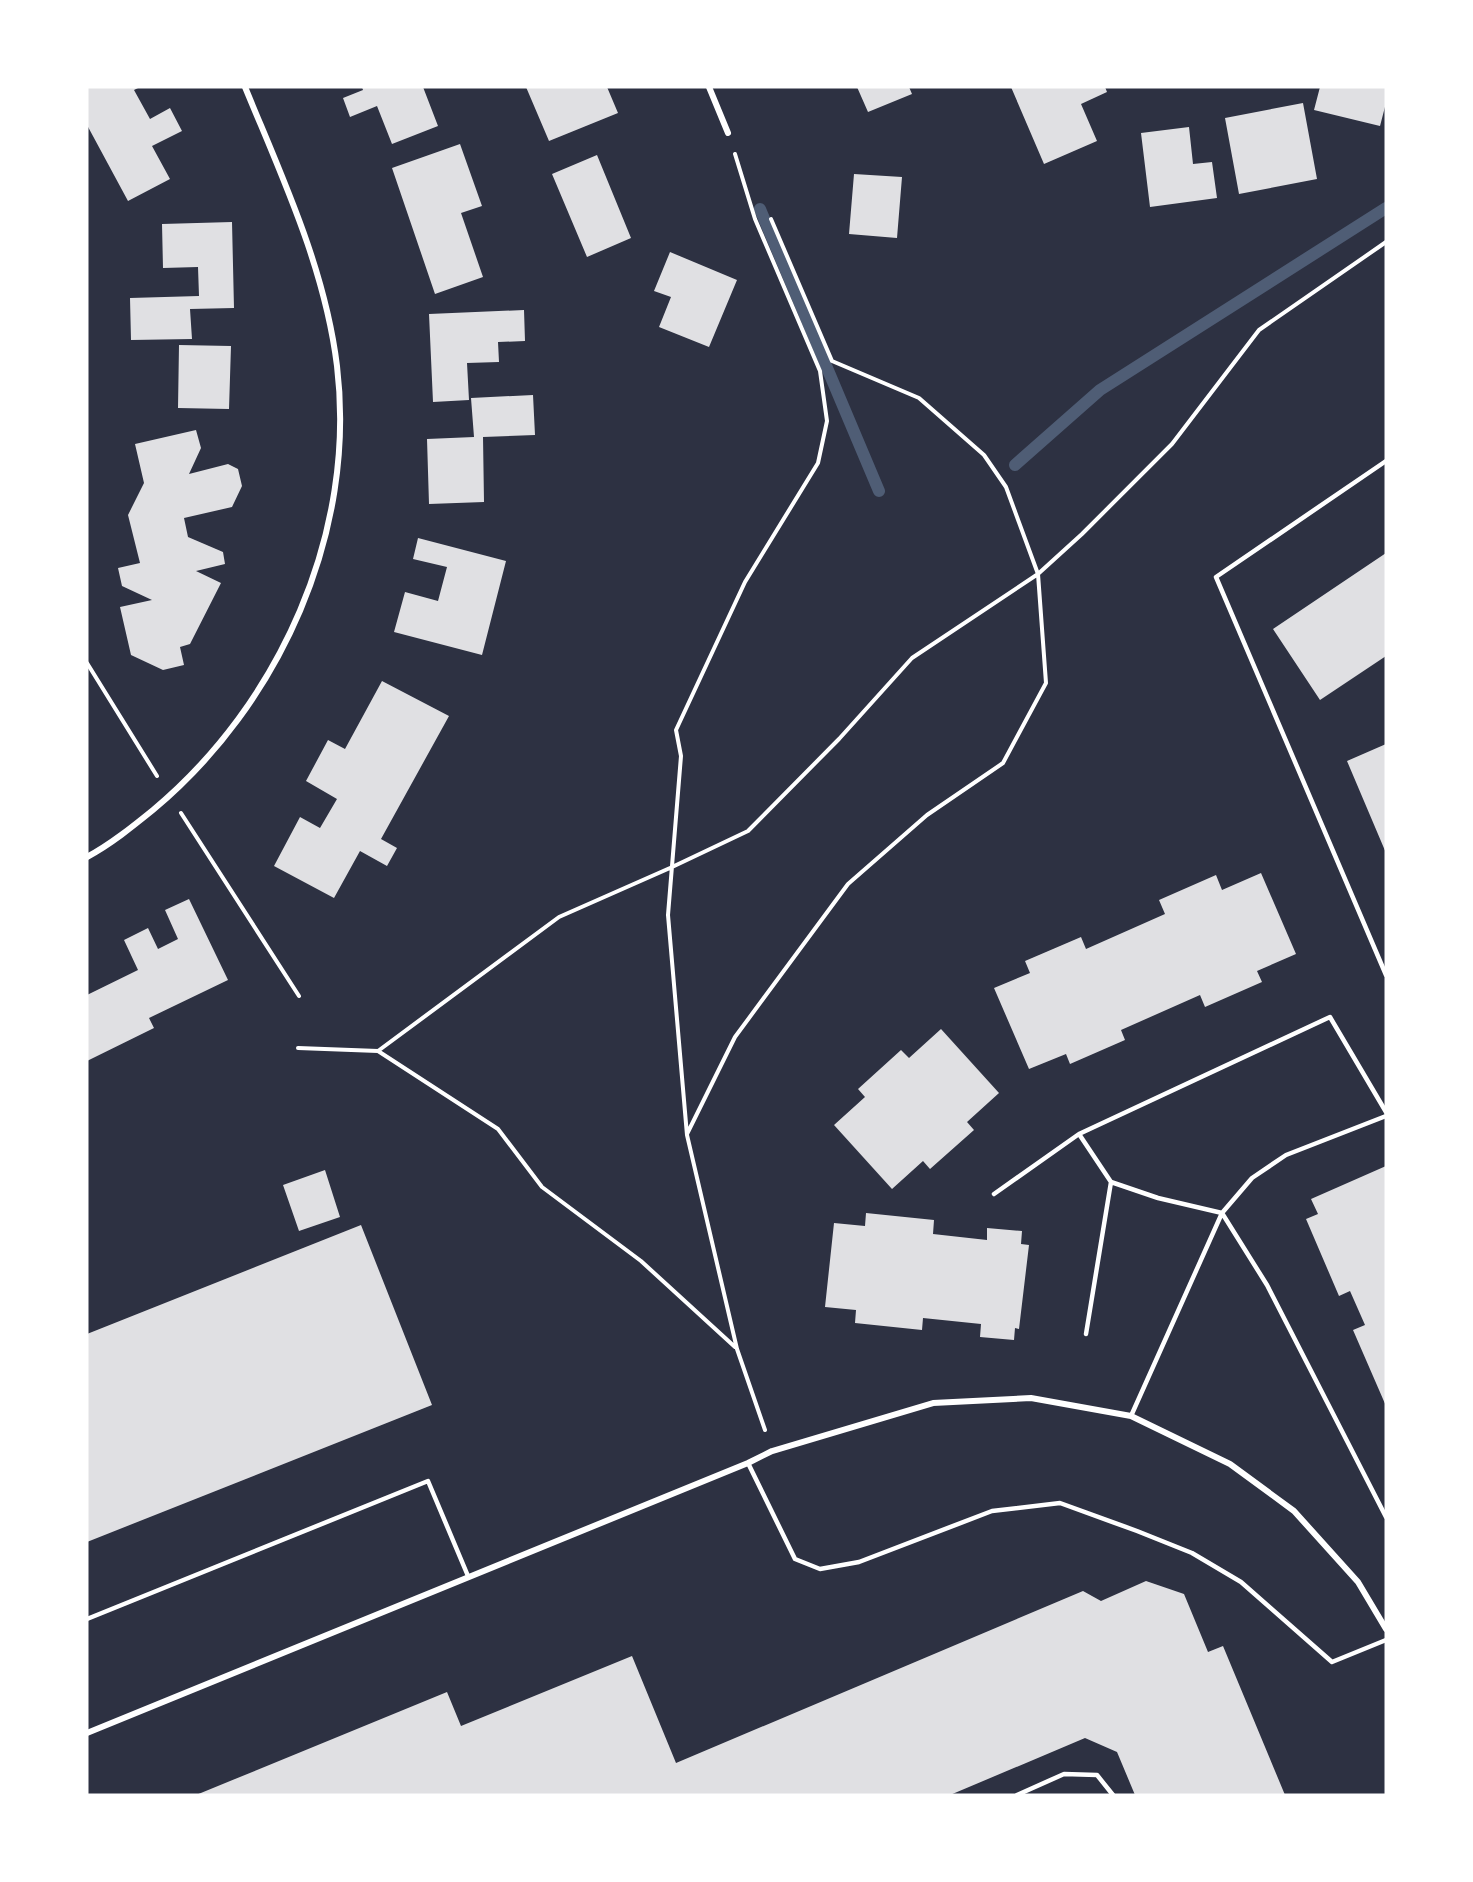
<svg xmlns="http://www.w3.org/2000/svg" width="1473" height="1882" viewBox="0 0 1473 1882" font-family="'Playfair Display',serif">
	<rect width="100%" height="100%" fill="#2d3142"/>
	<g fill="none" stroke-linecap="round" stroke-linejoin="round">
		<!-- stream -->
		<path stroke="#4f5d75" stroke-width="12" d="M760,209L879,491
			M1015,465L1100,390L1386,208"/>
	</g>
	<!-- building -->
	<path fill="#e0e0e3" d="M87,87H140L134,90L150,119L170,108L182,131L152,146L170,179L128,201L87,125Z
		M362,87H423L438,126L392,144L377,106L350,117L343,98L363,90Z
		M526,87H607L618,113L549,141Z
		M857,87H909L912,94L868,112Z
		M1011,87H1105L1107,92L1081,104L1097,141L1044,164Z
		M1320,87H1386V103L1380,126L1314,110Z
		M1303,103L1317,179L1239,194L1225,118Z
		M1189,127L1193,164L1212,162L1217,198L1150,207L1141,133Z
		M460,144L482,206L461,213L483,277L435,294L392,168Z
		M597,155L631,238L587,257L552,174Z
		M854,174L902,177L897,238L849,234Z
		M232,222L234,308L190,309L192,339L131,340L130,298L199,296L198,267L163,268L162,224Z
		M670,252L737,280L709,347L659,327L671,297L654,291Z
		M524,310L525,341L498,342L499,362L467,363L469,400L433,402L429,314Z
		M179,345L231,346L229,409L178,408Z
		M533,395L535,435L483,437L484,502L429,504L427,439L474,437L471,398Z
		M196,430L201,448L189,474L228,464L238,469L242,486L232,507L184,518L188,537L223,552L225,564L196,571L221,583L190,644L180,647L184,665L163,670L131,655L120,607L152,600L122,586L118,568L140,563L128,515L144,483L135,444Z
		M418,538L506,561L482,655L394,632L405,592L438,601L447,567L413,559Z
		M1386,553V656L1320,700L1273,629Z
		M382,681L449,716L381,839L397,848L387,866L360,851L334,898L274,866L300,817L320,828L337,799L306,781L328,740L345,749Z
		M1386,744V853L1347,761Z
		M1261,873L1296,954L1257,971L1262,982L1205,1007L1200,995L1121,1030L1125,1040L1070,1064L1066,1054L1029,1069L994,988L1030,973L1025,961L1081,937L1086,949L1165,914L1159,900L1216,875L1222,890Z
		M189,899L228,980L149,1018L154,1028L87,1061V995L138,970L124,940L148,928L158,949L178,939L165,910Z
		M941,1029L999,1093L967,1122L974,1130L930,1169L923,1161L892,1189L834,1125L865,1097L858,1089L901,1050L909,1058Z
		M1386,1166V1406L1353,1330L1365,1325L1350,1291L1339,1296L1306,1219L1318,1214L1311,1199Z
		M325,1170L340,1217L299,1231L283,1185Z
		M866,1213L934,1220L933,1234L987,1240V1228L1022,1231L1021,1244L1029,1245L1019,1329L1015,1328L1014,1340L980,1337L981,1324L923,1318L922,1330L855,1323L856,1310L825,1307L834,1223L865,1226Z
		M361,1225L432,1405L87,1542V1334Z
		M1146,1581L1184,1594L1208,1652L1223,1646L1285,1795H1135L1117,1752L1085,1738L950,1795H196L447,1692L461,1726L632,1656L676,1763L1083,1591L1101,1601Z"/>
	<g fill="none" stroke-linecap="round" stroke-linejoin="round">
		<!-- path -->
		<path stroke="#fff" stroke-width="4" d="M735,154L755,219L820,371L827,421L818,463L745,582L676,730L681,756L668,915L687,1135L737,1349L765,1430
			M87,663L157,776
			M181,813L299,996
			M298,1048L378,1051L559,917L670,868L748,831L839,739L912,658L1038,574L1082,534L1172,444L1259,330L1386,242
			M378,1051L498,1129L542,1187L641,1261L735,1347
			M687,1134L735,1037L848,884L927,815L1003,763L1046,683L1038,574L1006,487L984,455L919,398L832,361L771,219"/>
		<!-- service -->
		<path stroke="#fff" stroke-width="4.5" d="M1386,461L1216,577L1386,975
			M1386,1112L1330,1017L1079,1134L1111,1182L1158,1198L1222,1213L1267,1285L1386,1517
			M994,1194L1079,1134
			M1086,1334L1111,1182
			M1131,1416L1222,1213L1252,1178L1286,1155L1386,1116
			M748,1463L795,1559L820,1569L859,1562L992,1511L1060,1503L1137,1531L1192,1553L1241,1582L1332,1662L1386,1640
			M87,1619L428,1481L468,1576
			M1017,1795L1064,1774L1097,1775L1113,1795"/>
		<!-- minor -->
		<path stroke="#fff" stroke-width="6" d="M709,87L728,133
			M87,857C111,844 132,827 153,810C280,704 357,532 337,366C325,268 282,177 245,87
			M87,1733L748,1463L772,1451L933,1403L1031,1398L1131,1416L1230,1464L1294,1511L1358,1582L1386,1629"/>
	</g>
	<!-- border -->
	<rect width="1473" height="1882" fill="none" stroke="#ffffff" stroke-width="177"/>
</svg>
